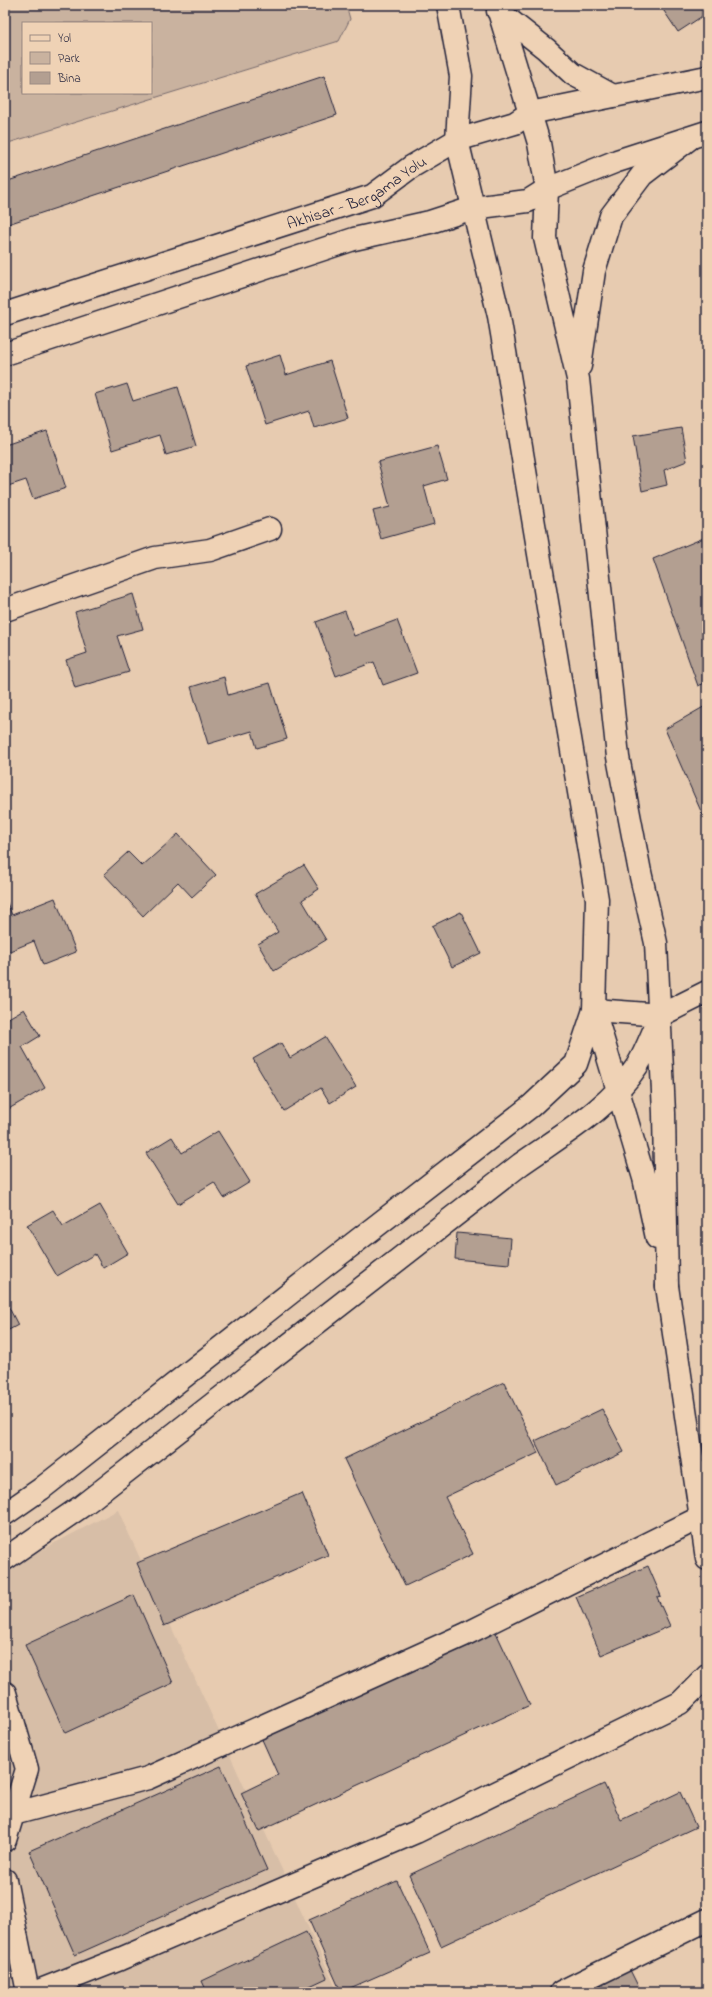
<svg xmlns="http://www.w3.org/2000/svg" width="712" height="1997" viewBox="0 0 712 1997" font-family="'Indie Flower',sans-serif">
	<rect width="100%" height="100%" fill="#e7cbb0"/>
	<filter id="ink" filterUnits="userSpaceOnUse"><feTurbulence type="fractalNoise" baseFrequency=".025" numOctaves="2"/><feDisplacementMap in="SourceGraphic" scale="8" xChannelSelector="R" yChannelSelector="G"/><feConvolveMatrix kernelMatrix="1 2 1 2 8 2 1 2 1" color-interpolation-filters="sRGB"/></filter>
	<g filter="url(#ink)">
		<!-- built -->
		<path fill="#d7bea7" d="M118,1510L336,1988L328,1992H5V1569Z"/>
		<!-- green -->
		<path fill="#c9b29f" stroke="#766a6d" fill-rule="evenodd" d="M5,5H346L350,19L339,41L5,144ZM23,23H151V93H23Z"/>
		<!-- building -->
		<path fill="#b39f91" stroke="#22223b" d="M660,5H707V13L678,32Z
			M324,76L337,115L5,225V182Z
			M280,355L286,375L330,361L348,418L314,428L309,411L265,425L246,366Z
			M127,384L133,401L178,387L196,446L166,455L160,435L112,450L95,394Z
			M681,428L687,461L664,470L667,485L642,491L633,436Z
			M47,431L66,488L33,499L26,480L5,487V445Z
			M437,446L447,479L424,486L434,524L381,539L373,511L390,507L378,462Z
			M706,537L707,682L698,686L653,559Z
			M133,594L143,629L117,636L129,672L75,688L66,660L87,653L75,612Z
			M345,611L354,636L397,620L417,673L383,685L374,662L336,676L316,622Z
			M224,677L228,695L270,683L287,739L257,748L252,731L208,744L191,687Z
			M707,705V825L665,729Z
			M178,834L216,875L192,897L178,882L143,916L104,874L128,852L142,866Z
			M304,865L319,889L302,900L326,940L274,971L258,944L278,932L255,894Z
			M5,898L12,915L55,898L76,952L43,965L34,941L5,953Z
			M461,912L481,953L452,967L432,926Z
			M24,1009L40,1036L22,1047L45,1088L5,1111V1020Z
			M325,1037L356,1087L330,1103L321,1088L284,1111L253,1059L281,1043L290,1058Z
			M218,1131L250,1182L224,1198L214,1182L178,1204L146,1153L172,1137L182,1153Z
			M100,1205L128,1253L103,1268L95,1254L57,1276L27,1225L53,1210L63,1226Z
			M457,1233L511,1238L509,1264L455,1259Z
			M5,1300L18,1325L5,1332Z
			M504,1382L538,1453L445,1497L473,1554L405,1586L344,1459Z
			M602,1409L624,1452L556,1485L535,1441Z
			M302,1493L328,1555L164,1626L137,1563Z
			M648,1566L661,1596L657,1597L670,1626L601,1655L576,1597Z
			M134,1595L173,1683L65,1733L25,1645Z
			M493,1626L530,1705L259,1831L241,1793L278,1775L260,1735Z
			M221,1766L267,1870L75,1955L29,1851Z
			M604,1784L621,1820L680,1792L696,1827L441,1946L409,1875Z
			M397,1881L430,1953L341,1992L309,1920Z
			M306,1932L327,1978L297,1992H207L202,1981Z
			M630,1970L641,1992H590L589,1989Z"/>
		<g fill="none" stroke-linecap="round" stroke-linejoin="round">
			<!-- minor casing -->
			<g stroke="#22223b" stroke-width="25">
				<path id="minor" d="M5,610L155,558L210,550L270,529
					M594,1010L661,1015L707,992
					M5,1693L27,1769L5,1840
					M5,1818L13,1814L148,1778L464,1635L701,1517
					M5,1880L28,1992
					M36,1992L120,1959L416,1832L680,1703L707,1676
					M561,1992L707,1920"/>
			</g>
			<!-- tertiary casing -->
			<g stroke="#22223b" stroke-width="25">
				<path id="tertiary" d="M667,1286L707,1559"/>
			</g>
			<!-- secondary casing -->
			<g stroke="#22223b" stroke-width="25">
				<path id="secondary" d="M497,5L539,143L547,189L545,238L578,379L618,757L640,872L656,943L664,1113L667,1286
					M498,11L546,49L573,74L613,96
					M580,366L594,271L611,216L642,175L689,139
					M594,1010L644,1178L657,1238
					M5,1514L41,1489L322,1268L531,1106L576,1064L594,1010L597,899L499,316L457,140L461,76L448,5
					M5,1559L82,1506L521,1164C562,1135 609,1109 637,1066C646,1052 652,1034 659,1019"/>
			</g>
			<!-- primary casing -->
			<g stroke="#22223b" stroke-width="25">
				<g id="primary">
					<path id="s1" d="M5,314L372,196L411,167L457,140L515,123L530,113L707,77"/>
					<path d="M5,354L354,239L430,222L473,208L528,201L547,189L617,161L707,132"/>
				</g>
			</g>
			<!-- minor -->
			<use href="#minor" stroke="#efd2b5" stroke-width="22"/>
			<!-- tertiary -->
			<use href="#tertiary" stroke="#efd2b5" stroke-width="22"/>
			<!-- secondary -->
			<use href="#secondary" stroke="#efd2b5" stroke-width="22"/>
			<!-- primary -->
			<use href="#primary" stroke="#efd2b5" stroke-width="22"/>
		</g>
	</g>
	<g text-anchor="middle" stroke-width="4" stroke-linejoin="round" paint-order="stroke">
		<!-- street labels -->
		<g font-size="16" fill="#22223b" stroke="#efd2b5">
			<text dy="6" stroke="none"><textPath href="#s1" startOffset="373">Akhisar - Bergama Yolu</textPath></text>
		</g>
	</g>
	<!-- margin -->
	<rect width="712" height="1997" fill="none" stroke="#efd2b5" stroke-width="20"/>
	<rect x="10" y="10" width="692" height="1977" fill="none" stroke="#22223b" stroke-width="1.5" filter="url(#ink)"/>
	<!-- legend -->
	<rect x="22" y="22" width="130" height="72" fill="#efd2b5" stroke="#9d8c84"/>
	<rect x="30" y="35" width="20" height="6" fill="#efd2b5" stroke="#9d8c84"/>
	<text x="58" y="42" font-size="12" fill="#22223b">Yol</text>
	<rect x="30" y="52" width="20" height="12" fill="#c9b29f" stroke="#9d8c84"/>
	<text x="58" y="62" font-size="12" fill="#22223b">Park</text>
	<rect x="30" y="72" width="20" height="12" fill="#b39f91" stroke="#9d8c84"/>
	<text x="58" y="82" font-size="12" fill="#22223b">Bina</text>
</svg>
